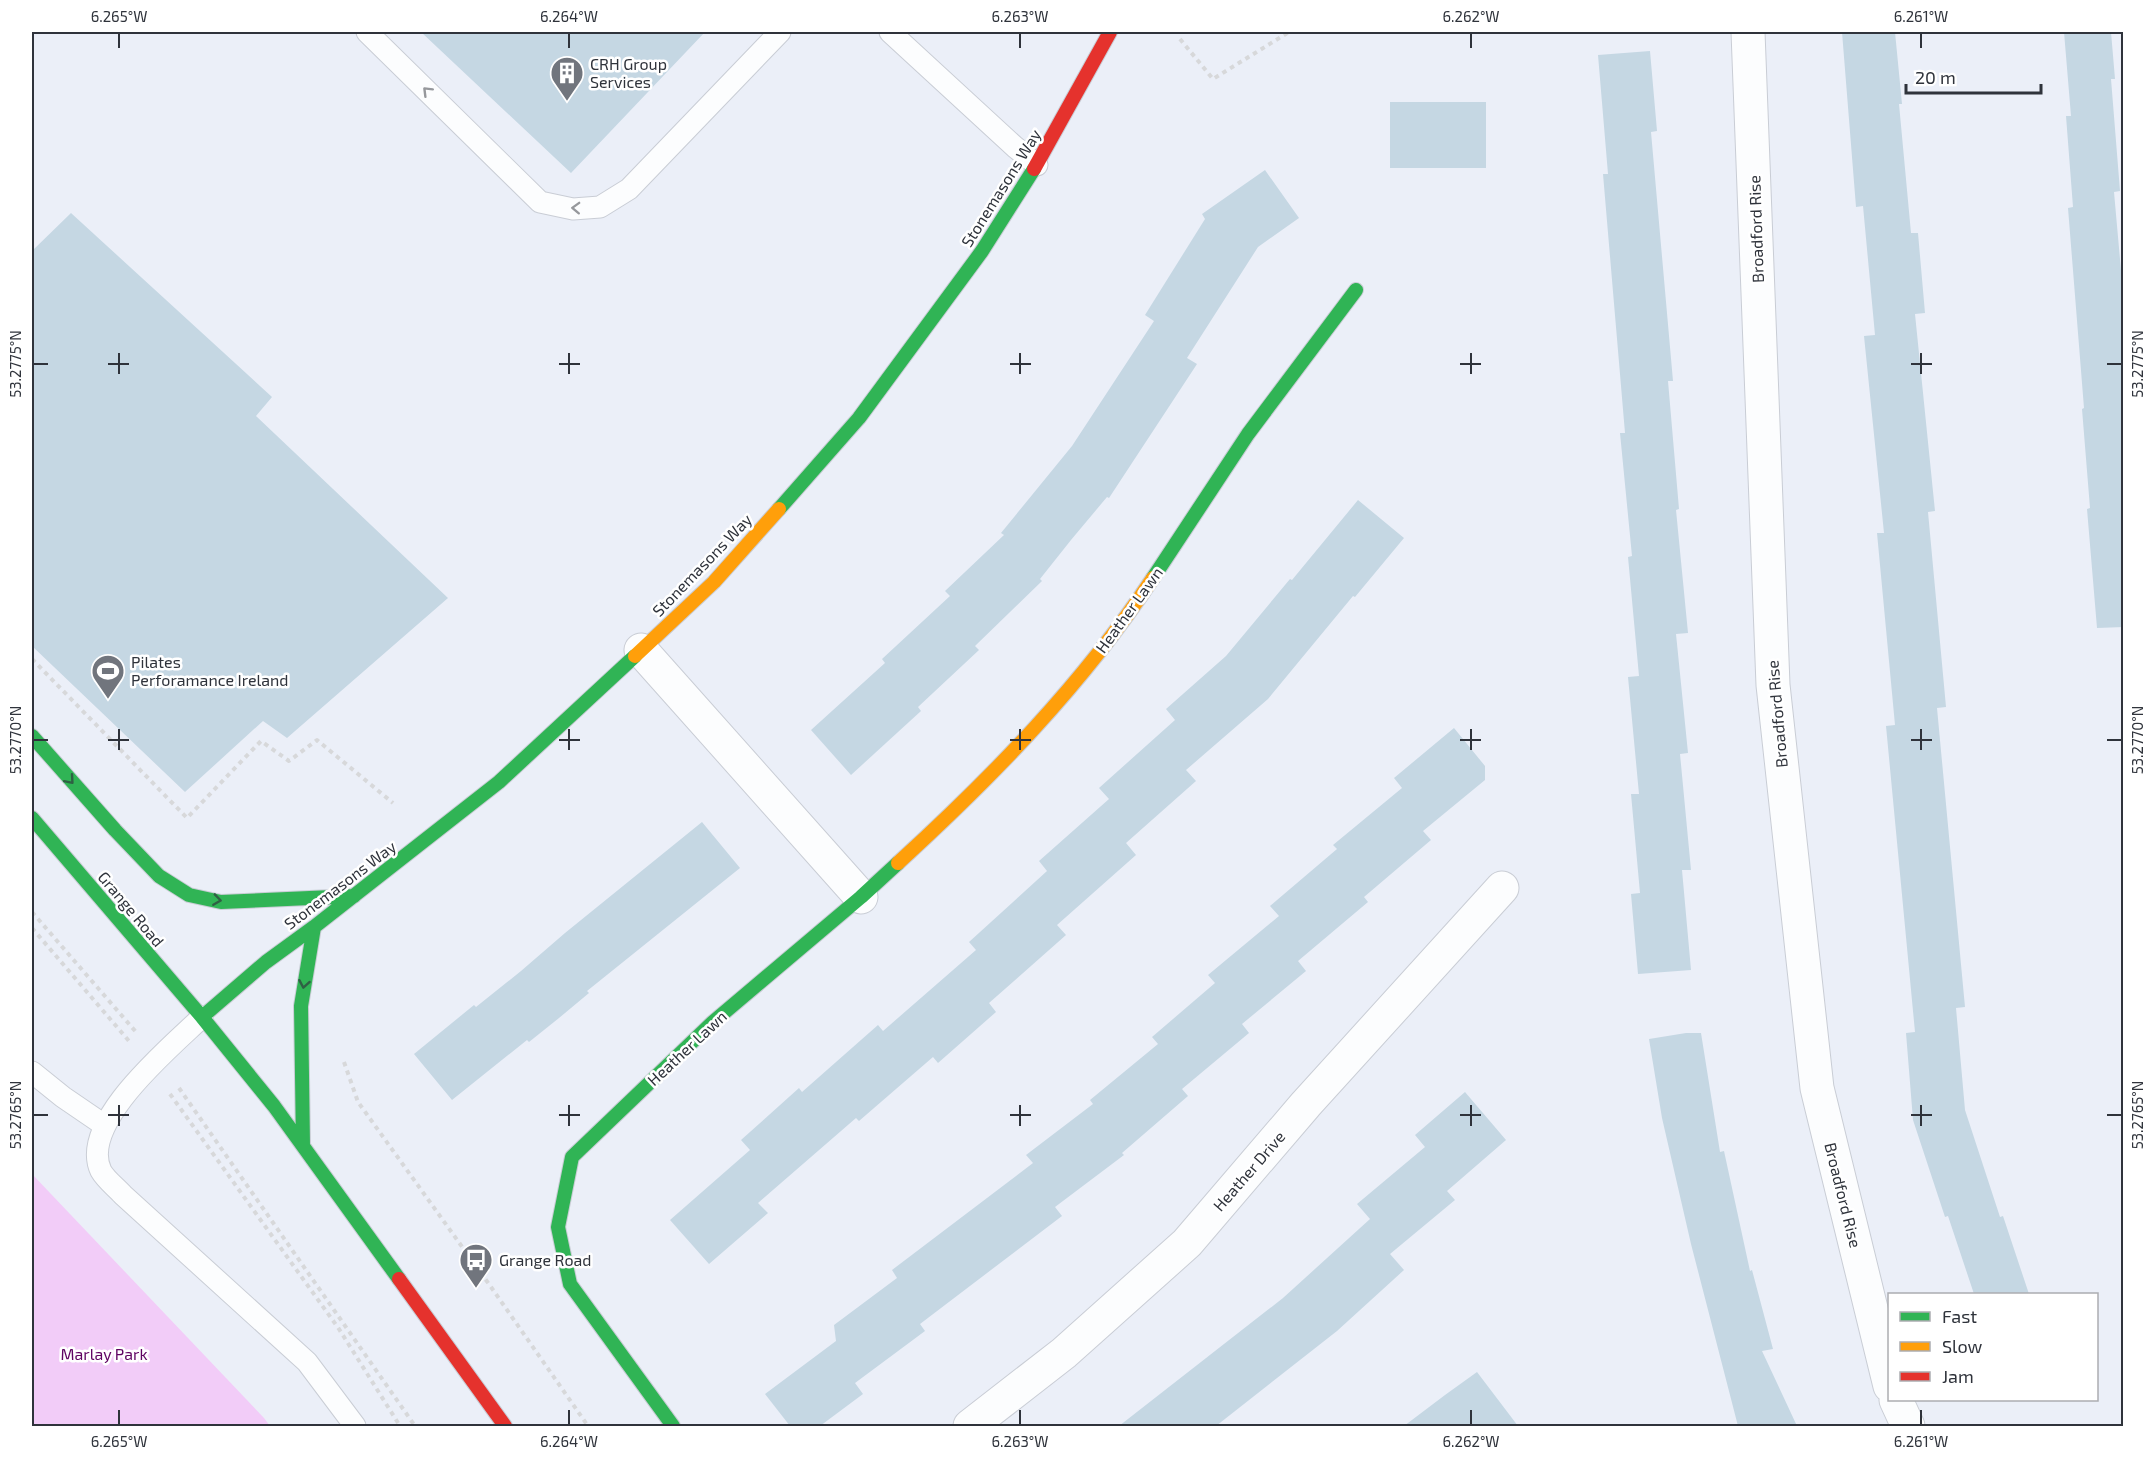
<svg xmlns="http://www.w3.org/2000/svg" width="2155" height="1458" viewBox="0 0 2155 1458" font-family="'Exo 2',sans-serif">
	<rect width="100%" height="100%" fill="#ebeff8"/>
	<!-- green -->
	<path fill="#f2ccf8" d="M32,1174L264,1418L270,1426H32Z"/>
	<!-- building -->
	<path fill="#c5d7e3" d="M421,32H705L571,173Z
		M1842,32H1895L1902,104H1899L1911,233H1918L1925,313L1915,314L1935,511L1928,512L1946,707L1937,708L1965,1007L1956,1008L1965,1110L2000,1217L2003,1216L2029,1294H1974L1948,1216L1945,1217L1913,1120L1906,1033L1915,1032L1886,726L1895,725L1877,533H1884L1864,336L1875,335L1863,206L1856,207Z
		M2064,32H2111L2115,79H2111L2120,191L2114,192L2124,304V627L2097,628L2087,509L2090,508L2082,409L2084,408L2068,208L2073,207L2066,116H2071Z
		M1650,51L1657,131L1651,132L1673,381H1668L1679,509L1676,510L1688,633L1676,634L1688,753L1680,754L1691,870H1682L1691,970L1638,974L1631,894L1640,893L1631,794H1639L1628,677L1639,676L1628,557L1632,556L1620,433H1625L1603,174H1608L1598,55Z
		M1390,102H1486V168H1390Z
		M1265,170L1299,218L1258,247L1187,358L1197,364L1109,498L1107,497L1071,540L1040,579L1042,581L975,646L979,650L918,707L921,711L851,775L811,730L885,663L882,659L950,596L945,591L1004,535L1001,533L1072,446L1154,321L1145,315L1205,219L1202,214Z
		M71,213L272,397L256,416L448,598L287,738L263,721L185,792L32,646V251Z
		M1358,500L1404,538L1355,597L1353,596L1268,699L1186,770L1196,781L1126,843L1136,855L1057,925L1066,935L989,1003L996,1012L938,1063L933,1057L859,1121L856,1118L758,1203L768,1213L709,1264L670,1220L750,1150L741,1140L799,1088L802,1092L878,1025L883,1031L976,950L969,942L1047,871L1039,861L1109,799L1099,788L1175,720L1166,709L1226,656L1290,579L1292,580Z
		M1454,728L1485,766V780L1423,831L1431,840L1364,897L1368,902L1298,961L1306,971L1242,1024L1249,1033L1182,1089L1188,1096L1122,1153L1124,1155L1055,1207L1062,1216L920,1324L925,1331L855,1383L863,1394L820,1426H790L765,1394L836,1341L834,1325L897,1278L892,1270L1033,1163L1026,1155L1093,1104L1090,1100L1158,1044L1152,1037L1215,983L1208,975L1279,916L1270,906L1337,849L1333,845L1402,788L1394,778Z
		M702,822L740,868L587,991L589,993L559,1018L529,1042L527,1040L452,1100L414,1054L474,1005L476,1007L521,971L565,933Z
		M1686,1033H1701L1720,1152L1724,1151L1750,1271L1752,1270L1773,1349L1762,1351L1797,1426H1738L1691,1244L1662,1118L1649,1039Z
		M1465,1092L1506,1140L1447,1191L1455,1200L1390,1254L1404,1270L1337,1331L1216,1426H1119L1283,1298L1370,1219L1357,1204L1425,1147L1415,1135Z
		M1477,1372L1518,1426H1404L1445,1395Z"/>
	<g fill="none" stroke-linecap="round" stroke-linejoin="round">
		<!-- lane casing -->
		<g stroke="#c9cdd5" stroke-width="23">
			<path id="lane" d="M367,32L540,202L573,209L600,207L629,189L780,32
				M890,32L1015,147L1037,165
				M202,1017C171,1047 78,1123 101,1171C106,1180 117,1188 123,1195L307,1362L355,1426
				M32,1072L63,1097L104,1125"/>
		</g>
		<!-- street casing -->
		<g stroke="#c9cdd5" stroke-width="35">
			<path id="street" d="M1748,32L1773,685L1817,1088L1890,1386
				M641,650L861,897
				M1896,1400L1908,1426
				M970,1426L1064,1353L1187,1243L1306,1104L1502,888"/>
		</g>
		<!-- fast casing -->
		<g stroke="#c9cdd5" stroke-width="16">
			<path id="fast" d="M779,509L859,418L982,251L1034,169
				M1153,578L1248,434L1356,290
				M32,736L115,830L159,876L189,895L221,902L354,896
				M32,818L202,1017L274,1106L399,1279
				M202,1017L266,962L314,927L499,782L635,656
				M303,1145L301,1006L314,927
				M673,1426L570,1284L558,1227L572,1157L713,1022L861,897L898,863"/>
		</g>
		<!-- slow casing -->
		<g stroke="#c9cdd5" stroke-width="16">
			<path id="slow" d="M635,656L714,582L779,509
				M898,863C992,777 1082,685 1153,578"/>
		</g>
		<!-- jam casing -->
		<g stroke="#c9cdd5" stroke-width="16">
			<path id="jam" d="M1034,169L1110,32
				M399,1279L505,1426"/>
		</g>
		<!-- path -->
		<path stroke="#d7d8da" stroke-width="4" stroke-dasharray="4.5 4.5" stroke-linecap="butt" d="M1180,39L1213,79L1289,32
			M32,659L187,818L261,741L289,761L317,740L393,803
			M32,912L136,1032
			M32,928L129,1041
			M344,1062L358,1102L491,1287L588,1426
			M179,1088L415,1426
			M170,1094L339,1329L400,1426"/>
		<!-- lane -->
		<use href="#lane" stroke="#fcfdfe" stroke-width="21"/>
		<!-- street -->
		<use href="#street" stroke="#fcfdfe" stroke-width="33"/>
		<!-- fast -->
		<use href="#fast" stroke="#30b455" stroke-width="14"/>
		<!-- slow -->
		<use href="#slow" stroke="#ff9f0a" stroke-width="14"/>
		<!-- jam -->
		<use href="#jam" stroke="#e5322d" stroke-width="14"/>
	</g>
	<!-- one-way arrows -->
	<defs><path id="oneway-chevron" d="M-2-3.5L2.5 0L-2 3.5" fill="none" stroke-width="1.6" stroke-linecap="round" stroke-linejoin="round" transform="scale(1.5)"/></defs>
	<g stroke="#96989c">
		<use href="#oneway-chevron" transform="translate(427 91) rotate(-135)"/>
		<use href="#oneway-chevron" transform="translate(576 208) rotate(-178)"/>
	</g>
	<g stroke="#2f6044">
		<use href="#oneway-chevron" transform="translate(70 780) rotate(49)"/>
		<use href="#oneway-chevron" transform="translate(217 900) rotate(8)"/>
		<use href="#oneway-chevron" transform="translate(304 984) rotate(100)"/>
	</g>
	<!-- ticks -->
	<path fill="none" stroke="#2f333b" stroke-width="2" d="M119,33V48M569,33V48M1020,33V48M1471,33V48M1921,33V48M119,353V374M569,353V374M1020,353V374M1471,353V374M1921,353V374M33,364H48M108,364H129M559,364H580M1010,364H1031M1460,364H1481M1911,364H1932M2107,364H2122M119,729V750M569,729V750M1020,729V750M1471,729V750M1921,729V750M33,740H48M108,740H129M559,740H580M1010,740H1031M1460,740H1481M1911,740H1932M2107,740H2122M119,1105V1126M569,1105V1126M1020,1105V1126M1471,1105V1126M1921,1105V1126M33,1115H48M108,1115H129M559,1115H580M1010,1115H1031M1460,1115H1481M1911,1115H1932M2107,1115H2122M119,1410V1425M569,1410V1425M1020,1410V1425M1471,1410V1425M1921,1410V1425"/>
	<!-- icons -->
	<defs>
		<g id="building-pin" transform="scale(1.725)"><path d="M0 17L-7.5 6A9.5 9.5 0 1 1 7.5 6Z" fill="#71757d" stroke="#fff"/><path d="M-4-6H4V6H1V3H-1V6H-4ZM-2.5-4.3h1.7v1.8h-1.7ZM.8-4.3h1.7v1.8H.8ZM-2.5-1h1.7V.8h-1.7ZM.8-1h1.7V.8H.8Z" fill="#fff"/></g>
		<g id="stadium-pin" transform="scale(1.725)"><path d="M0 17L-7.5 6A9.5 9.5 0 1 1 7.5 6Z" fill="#71757d" stroke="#fff"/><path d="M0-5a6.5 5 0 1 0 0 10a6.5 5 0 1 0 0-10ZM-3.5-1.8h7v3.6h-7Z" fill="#fff"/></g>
		<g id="bus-pin" transform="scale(1.725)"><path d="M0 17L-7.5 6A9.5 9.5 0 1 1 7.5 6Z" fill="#71757d" stroke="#fff"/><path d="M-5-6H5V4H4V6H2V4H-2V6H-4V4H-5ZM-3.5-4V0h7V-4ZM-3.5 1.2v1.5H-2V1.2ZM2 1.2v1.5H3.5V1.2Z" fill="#fff"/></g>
	</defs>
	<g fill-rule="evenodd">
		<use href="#building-pin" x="567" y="73"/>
		<use href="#stadium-pin" x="108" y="671"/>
		<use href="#bus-pin" x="476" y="1260"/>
	</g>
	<g text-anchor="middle" stroke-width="5" stroke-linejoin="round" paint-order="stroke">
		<!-- poi labels -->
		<g font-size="16" fill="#2f333b" stroke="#fff" text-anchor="start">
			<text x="590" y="70">CRH Group<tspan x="590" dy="18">Services</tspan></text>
			<text x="131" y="668">Pilates<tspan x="131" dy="18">Perforamance Ireland</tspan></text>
			<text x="499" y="1266">Grange Road</text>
		</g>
		<!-- street labels -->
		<g font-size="16" fill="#2f333b" stroke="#fff">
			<text transform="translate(1001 188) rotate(-58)" y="6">Stonemasons Way</text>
			<text transform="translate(1756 229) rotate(-92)" y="6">Broadford Rise</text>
			<text transform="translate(702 565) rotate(-46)" y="6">Stonemasons Way</text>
			<text transform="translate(1129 610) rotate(-54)" y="6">Heather Lawn</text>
			<text transform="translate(1777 714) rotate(-95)" y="6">Broadford Rise</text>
			<text transform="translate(340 885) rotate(-37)" y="6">Stonemasons Way</text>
			<text transform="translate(131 909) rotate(50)" y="6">Grange Road</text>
			<text transform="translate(687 1048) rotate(-43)" y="6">Heather Lawn</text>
			<text transform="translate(1249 1171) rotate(-49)" y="6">Heather Drive</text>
			<text transform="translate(1843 1195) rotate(76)" y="6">Broadford Rise</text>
		</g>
		<!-- park labels -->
		<g font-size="16" fill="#5f0462" stroke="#fff">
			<text x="104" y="1360">Marlay Park</text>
		</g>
	</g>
	<!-- border -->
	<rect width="2155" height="1458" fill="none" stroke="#ffffff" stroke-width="66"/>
	<!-- legend -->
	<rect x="1888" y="1293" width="210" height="108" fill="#ffffff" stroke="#acadb1" stroke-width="1.5"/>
	<rect x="1900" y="1312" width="30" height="9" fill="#30b455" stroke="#acadb1" stroke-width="1.5"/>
	<text x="1942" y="1323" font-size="18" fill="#2f333b">Fast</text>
	<rect x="1900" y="1342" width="30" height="9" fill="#ff9f0a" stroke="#acadb1" stroke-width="1.5"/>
	<text x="1942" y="1353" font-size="18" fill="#2f333b">Slow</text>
	<rect x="1900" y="1372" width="30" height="9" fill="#e5322d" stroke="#acadb1" stroke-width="1.5"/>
	<text x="1942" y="1383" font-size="18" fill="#2f333b">Jam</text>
	<!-- scale -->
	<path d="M1906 84v9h135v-9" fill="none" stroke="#2f333b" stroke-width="3"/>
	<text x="1915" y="84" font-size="18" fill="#2f333b" stroke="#ffffff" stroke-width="4.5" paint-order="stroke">20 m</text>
	<rect x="33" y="33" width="2089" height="1392" fill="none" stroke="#2f333b" stroke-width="2"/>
	<g font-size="15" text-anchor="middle" fill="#2f333b">
		<text x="119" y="22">6.265°W</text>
		<text x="569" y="22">6.264°W</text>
		<text x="1020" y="22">6.263°W</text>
		<text x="1471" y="22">6.262°W</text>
		<text x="1921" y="22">6.261°W</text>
		<text transform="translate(16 364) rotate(-90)" y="5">53.2775°N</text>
		<text transform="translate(2138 364) rotate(-90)" y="5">53.2775°N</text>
		<text transform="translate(16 740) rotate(-90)" y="5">53.2770°N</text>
		<text transform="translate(2138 740) rotate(-90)" y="5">53.2770°N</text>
		<text transform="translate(16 1115) rotate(-90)" y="5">53.2765°N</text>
		<text transform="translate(2138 1115) rotate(-90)" y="5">53.2765°N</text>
		<text x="119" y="1447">6.265°W</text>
		<text x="569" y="1447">6.264°W</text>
		<text x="1020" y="1447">6.263°W</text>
		<text x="1471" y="1447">6.262°W</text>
		<text x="1921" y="1447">6.261°W</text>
	</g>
</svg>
